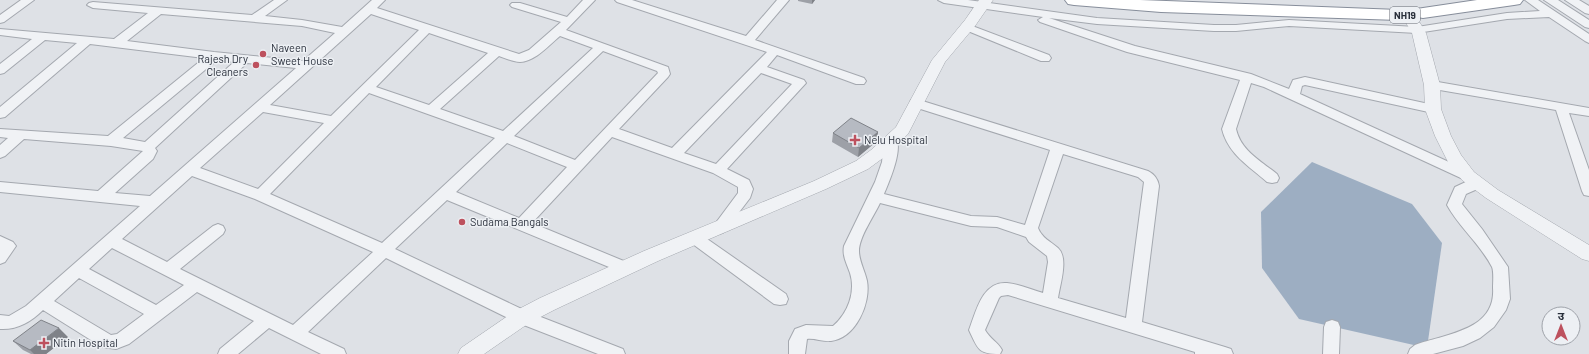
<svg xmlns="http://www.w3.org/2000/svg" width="1589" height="354" viewBox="0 0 1589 354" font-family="Barlow,'Noto Sans Devanagari',sans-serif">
	<rect width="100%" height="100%" fill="#dee1e6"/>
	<!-- water -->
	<path fill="#9daec2" d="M1312,162L1412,204L1442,243L1427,348L1299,319L1262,268L1261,212Z"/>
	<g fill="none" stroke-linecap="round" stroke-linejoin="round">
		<!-- minor casing -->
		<g stroke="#a4a8af" stroke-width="2">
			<path id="minor" d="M21,0H34L4,22L0,23V15Z
				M274,0H287L265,16L302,20L342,27L372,0H385L377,8L519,54L529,50L561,22L512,7L510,5L512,3H520L567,17L583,0H595L566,30L668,67L670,74L668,77L619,129L672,148L767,52L617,2L615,0H632L746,36L777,0H789L755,40L864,78L866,81L864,84H856L777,55L767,67L804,80L806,83L727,169L749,180L753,189L750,198L724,232L719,234L714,232L712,228L738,193V187L713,173L612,137L532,223L631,264L634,268L631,272L626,274L621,272L447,200L395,249L528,312L623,349L625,354H598L516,322L386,258L308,332L344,349L346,354H321L269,328L238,354H218L220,349L254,321L197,292L129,344L116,349L102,347L43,310C31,322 17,330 0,329V315L9,316L26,306L140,206L0,192V182L98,191L143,151L111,146L24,139L5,156L0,158V145L8,138L0,137V129L108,136L204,58L90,44L5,117L0,118V107L77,43L45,40L4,73L0,74V64L32,39L0,35V29L114,39L148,13L93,8L87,5L89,3L93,2L252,15ZM161,14L302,26L335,33L303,61L214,52L127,41ZM371,14L419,30L331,116L270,105ZM429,33L488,53L429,105L376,87ZM560,36L593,48L503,131L440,109L499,56C505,58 513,62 520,62C536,61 549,45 560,36ZM603,51L657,71L658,73L575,160L514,136ZM217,60L234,62L145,142L123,138ZM247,63L296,68L150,196L115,193L153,159L157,151L155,148ZM761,73L792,84L716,164L684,153ZM369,93L495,138L382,243L270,194ZM263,112L324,123L258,189L200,168ZM507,143L567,167L519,218L456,192ZM192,176L255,199L373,252L293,325L180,269L223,234L225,230L223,226L218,224L213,226L167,262L122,239ZM112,248L184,285L156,305L89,269ZM79,278L144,314L117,334L111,335L54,301Z
				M938,0H968L1097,18L1214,25H1236L1289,20L1417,27L1507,13L1540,11L1525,0H1538L1589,34V43L1585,41L1549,17L1507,19L1417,33L1289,26L1236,31H1214L1097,24L1049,18L1135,46L1251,74L1289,89L1293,80L1305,77L1438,106L1439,109L1438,112L1433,113L1305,85L1302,86L1300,94L1473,173L1475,176L1473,179L1477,178L1482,179L1484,183L1482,187L1466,194L1462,204L1482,229L1508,267L1510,299L1506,310L1494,327L1480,338L1463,346L1433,354H1408L1410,349L1415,345C1445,334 1496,331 1493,288C1493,282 1494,272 1492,267C1480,244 1459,227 1447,205L1455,187L1470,180L1463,179L1264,87L1251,83L1236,129C1241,151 1261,161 1277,174L1279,178L1277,182L1272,183L1267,182C1249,166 1228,154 1222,129L1240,80L1127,52L1040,22L1038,20L1043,17L944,3Z
				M1544,0H1558L1589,20V28L1585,27Z
				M1565,0H1579L1589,6V14L1585,13Z
				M967,24L1049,55L1051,58L1049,61H1041L963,29L961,27L963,25Z
				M1432,81L1589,108V116L1569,113L1589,170V196L1584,195L1582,191L1556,110L1428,88L1426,85L1428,82Z
				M916,99L1148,171C1154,174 1158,179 1159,186L1142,322L1225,347L1231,349L1233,354H1195V352L1008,295L1001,296L999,298L985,330C990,339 998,342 1002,350L1000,354C978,354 978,349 969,330C976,312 982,281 1007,283C1019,284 1032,290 1043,293L1048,262L1047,256L1029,242L1026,237L997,227L971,226L880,203C874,216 859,237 859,251C859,261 865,271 867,281C871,303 856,338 831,341C823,342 815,338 807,339L805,354H789V341L795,329L806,325L833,326C848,313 856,292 850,273C847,264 842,256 844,246L875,182L882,162L884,141L886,138L891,136L896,138C903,150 889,182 884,194L971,216L997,217L1025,225L1050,150L911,106L910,103L911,100ZM1063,154L1138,177L1144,182L1126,318L1058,298C1060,284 1069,258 1058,248C1050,241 1042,238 1038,228Z
				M695,232L700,234L786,294L788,299L786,304L780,305L774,304L690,242L688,238L690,234Z
				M0,236L13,242L16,246L5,262L0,264Z
				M1332,320L1338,322L1340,327L1339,354H1323L1324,327L1326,322Z"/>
		</g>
		<!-- tertiary casing -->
		<g stroke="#a4a8af" stroke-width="1">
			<path id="tertiary" d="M979,0H993L975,26L945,62L908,134L883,158L868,169L826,189L658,261L554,310L529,323L484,354H458L461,348L515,311L540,298L644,251L814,181L856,161L871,150L896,127L932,60L965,20Z
				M1409,12L1414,13L1426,33L1440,85L1441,109L1451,136L1461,155L1474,172L1498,190L1589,245V261L1582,259L1486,198L1462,180L1448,162L1435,136L1425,109L1424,85L1412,33L1402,16L1404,13Z"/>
		</g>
		<!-- trunk casing -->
		<g stroke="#878e9b" stroke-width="2">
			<path id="trunk" d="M1065,0H1140L1399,10L1405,11L1408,15L1405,19L1399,20L1161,12L1074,5L1068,4Z
				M1477,0H1523L1520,4L1514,5L1423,18L1417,17L1414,13L1417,9L1423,8Z"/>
		</g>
		<!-- minor -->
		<use href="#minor" fill="#f0f2f5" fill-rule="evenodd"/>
		<!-- tertiary -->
		<use href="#tertiary" fill="#f0f2f5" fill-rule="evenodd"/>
		<!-- trunk -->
		<use href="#trunk" fill="#fff" fill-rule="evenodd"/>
	</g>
	<!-- wall -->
	<path fill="#9da0a7" d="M798,0H815L812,4L798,1Z
		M878,132L877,141L858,157L832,142L833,133Z
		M68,337L46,354H31L23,350L13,341Z"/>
	<!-- shaded-wall -->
	<path fill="#7f8288" d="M812,0H815L812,4Z
		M878,132L877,141L858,157L859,148Z
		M59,328L68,337L46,354H34L30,350Z"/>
	<!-- building -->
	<path fill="#b6bac2" stroke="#7f8288" d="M851,118L878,132L859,148L833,133Z
		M41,320L59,328L30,350L13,341Z"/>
	<!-- markers -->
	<g fill="#bd515e" stroke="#edf0f4" stroke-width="1.5">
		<circle cx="263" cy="54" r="4"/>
		<circle cx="256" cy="65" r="4"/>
		<path d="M853 134h4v4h4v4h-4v4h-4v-4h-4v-4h4z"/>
		<circle cx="462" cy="222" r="4"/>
		<path d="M42 337h4v4h4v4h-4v4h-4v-4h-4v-4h4z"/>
	</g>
	<g text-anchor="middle" stroke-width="3" stroke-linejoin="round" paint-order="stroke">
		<!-- shield labels -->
		<rect fill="#edf0f4" stroke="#646972" stroke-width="1" x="1390" y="7" width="30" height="16" rx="3"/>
		<g font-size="10" font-weight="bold" fill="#292f3b">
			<text x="1405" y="19">NH19</text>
		</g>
		<!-- poi labels -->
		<g font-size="11" fill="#292f3b" stroke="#edf0f4" text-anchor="start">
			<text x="271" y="52">Naveen<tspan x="271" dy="13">Sweet House</tspan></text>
			<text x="248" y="63" text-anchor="end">Rajesh Dry<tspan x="248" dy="13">Cleaners</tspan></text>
			<text x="864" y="144">Nelu Hospital</text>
			<text x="470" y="226">Sudama Bangals</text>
			<text x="53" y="347">Nitin Hospital</text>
		</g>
	</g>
	<!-- north arrow -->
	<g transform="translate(1561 326)"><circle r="19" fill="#edf0f4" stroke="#9fa3aa"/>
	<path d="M0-3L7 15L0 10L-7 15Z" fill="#bd515e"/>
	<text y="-6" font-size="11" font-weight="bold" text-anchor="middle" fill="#292f3b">उ</text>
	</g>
</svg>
